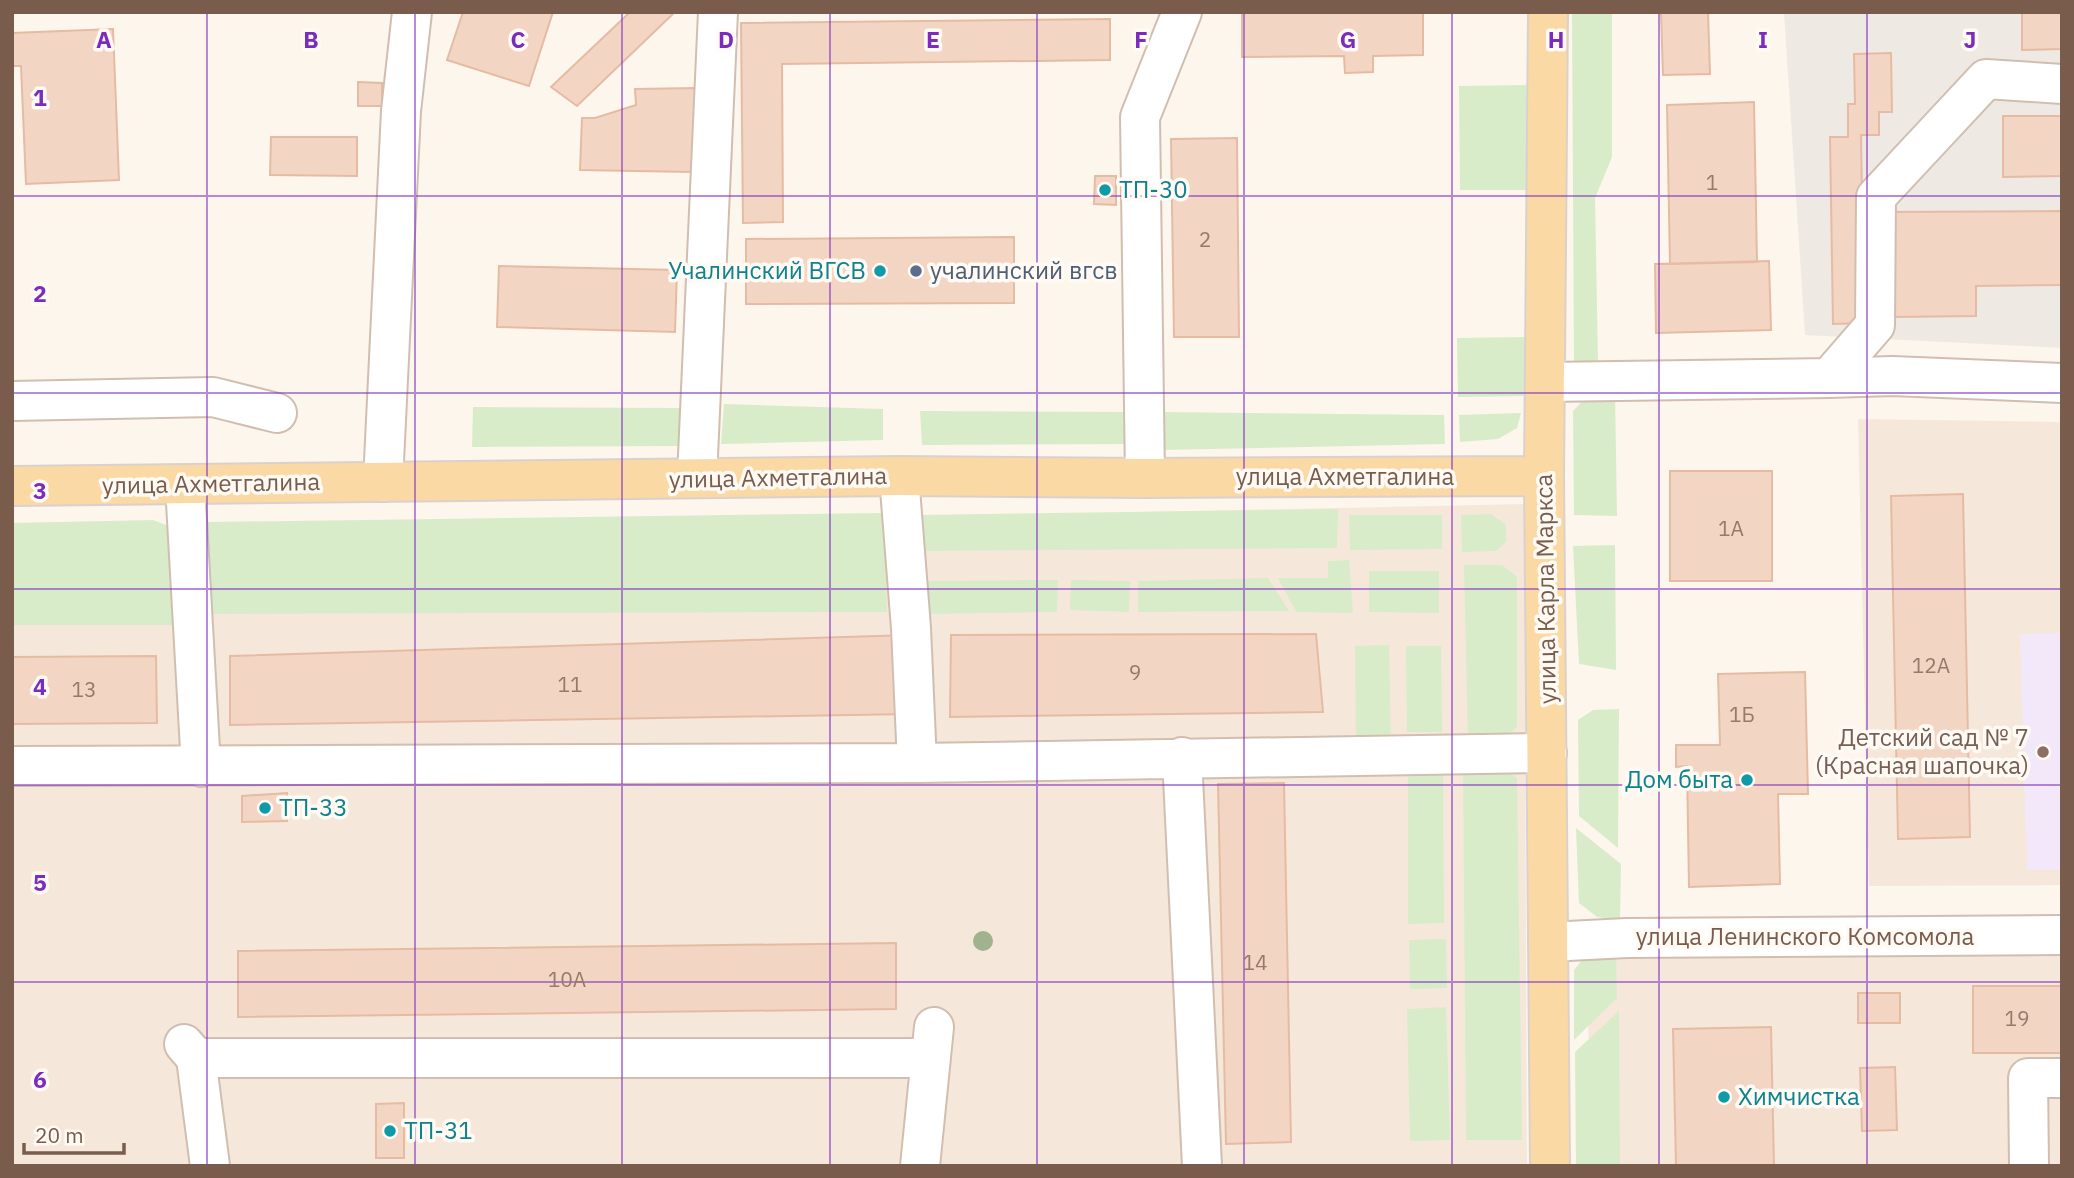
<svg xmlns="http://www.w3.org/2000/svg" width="2074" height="1178" viewBox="0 0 2074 1178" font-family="'IBM Plex Sans',sans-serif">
	<rect width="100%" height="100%" fill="#fdf6ec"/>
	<!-- residential -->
	<path fill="#f5e8da" d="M1858,419L2062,422V885L1869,886Z
		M1524,504L1527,1166H12V536Z
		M2062,953V1166H1589L1588,954Z"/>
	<!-- industrial -->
	<path fill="#efe9e4" d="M1784,12H2062V348L1805,335Z"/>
	<!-- education -->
	<path fill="#f3e8fa" d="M2062,633V870H2027L2020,634Z"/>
	<!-- green -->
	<path fill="#d8ecc9" d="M1572,12H1612V157L1595,198L1598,363L1574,366Z
		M1527,85V190H1460L1459,86Z
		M1527,337V396L1458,397L1457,338Z
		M1591,392H1615L1617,516L1574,515L1573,411Z
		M724,404L883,409V440L721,444Z
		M473,407L682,408L683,446L472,447Z
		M920,411L1133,412L1132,444L922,445Z
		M1159,412L1444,415L1445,444L1161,450Z
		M1521,413L1517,428L1498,439L1460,442L1459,415Z
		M1338,509L1337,548L920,551V515Z
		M884,513L887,612L207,614V522Z
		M1491,514L1506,525V542L1496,551L1462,552L1461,515Z
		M1349,515H1442V549L1350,550Z
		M153,520L171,527L182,625H12V523Z
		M1615,545L1616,670L1579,664L1573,546Z
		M1349,560L1353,613L1296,612L1278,578H1328V561Z
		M1464,565H1502L1517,577V727L1498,742H1468Z
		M1369,571H1439V613L1369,612Z
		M1268,578L1289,611L1138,612V581Z
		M1058,580L1057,612L924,614L917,598L927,581Z
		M1071,580L1130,581L1129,612L1070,610Z
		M1389,645L1391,745L1356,746L1355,646Z
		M1406,646H1441L1442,732H1407Z
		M1619,709L1618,848L1579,816L1578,720L1593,710Z
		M1496,764L1517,778L1522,1140H1466L1463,766Z
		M1408,766H1443L1444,923L1408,924Z
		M1576,828L1621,864L1620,920L1597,917L1579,903Z
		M1446,939L1447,988L1410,989L1409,940Z
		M1616,956L1617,998L1574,1040V970L1584,958Z
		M1446,1007L1450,1140L1410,1141L1407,1009Z
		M1619,1011L1620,1166H1576L1575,1052Z"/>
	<!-- building -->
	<path fill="#f3d5c3" stroke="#e6bba3" stroke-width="2" d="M463,12H553L529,86L447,60Z
		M630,12H675L577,106L551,87Z
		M1242,12H1423V55L1373,56V72L1345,73L1344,56L1242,57Z
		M1661,12H1708L1710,74L1663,75Z
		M2022,12H2062V49L2022,50Z
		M1110,19V60L782,64L783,222L743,223L741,23Z
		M113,29L119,180L26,184L21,66H12V33Z
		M1891,53L1892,112H1879V135H1861L1864,323L1833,324L1830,137H1848V104H1855L1854,54Z
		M358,82L382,83V106H358Z
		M696,88L691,172L580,170L582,118H595L636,105L635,89Z
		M1754,102L1757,262L1670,264L1667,105Z
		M2003,116H2062V176L2003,177Z
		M271,137H357V176L270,175Z
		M1237,138L1239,337H1174L1171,139Z
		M1095,176H1116V205L1094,204Z
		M2062,211V285L1976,286V316L1894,317L1882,212Z
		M1014,237V303L746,304V239Z
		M1769,261L1771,330L1656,333L1655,264Z
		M499,266L677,270L675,332L497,327Z
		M1670,471H1772V581H1670Z
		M1963,494L1970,837L1898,839L1891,496Z
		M1316,634L1323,712L950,717L951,635Z
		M910,635V714L230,725V656Z
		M156,656L157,723L12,724V657Z
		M1805,672L1808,794H1778L1780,884L1689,887L1687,766L1676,767V745H1720L1718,674Z
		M1284,783L1291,1142L1226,1144L1218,784Z
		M287,793V821L242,822V796Z
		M896,943V1009L238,1017V951Z
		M1973,986H2062V1053H1973Z
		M1858,993H1900V1023H1858Z
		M1771,1027L1774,1166H1676L1673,1029Z
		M1895,1067L1897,1130L1862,1131L1860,1068Z
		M404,1103V1158H376V1104Z"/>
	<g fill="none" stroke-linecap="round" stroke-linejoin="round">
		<!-- minor casing -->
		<g stroke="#d1beb0" stroke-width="42">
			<path id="minor" d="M1829,378L1892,376L2062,383
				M1545,382L1829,378L1875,325L1876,197L1986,79L2062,84
				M12,401L213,397L277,413
				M899,476L911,628L917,763
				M697,478L718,12
				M1145,478L1140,117L1182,12
				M383,482L401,111L412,12
				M185,485L201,767
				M1182,757L1202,1166
				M12,766L917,763L1547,753
				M1548,942L1627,938L2062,935
				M184,1044L196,1058L210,1166
				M196,1058H931
				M920,1166L934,1027
				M2029,1166L2028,1078H2062"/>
		</g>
		<!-- major casing -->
		<g stroke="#dad1cd" stroke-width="42">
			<path id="major" d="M1548,12L1544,476L1550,1166
				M12,486L899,476L1145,478L1544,476"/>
		</g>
		<!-- minor -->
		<use href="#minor" stroke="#fff" stroke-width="38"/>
		<!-- major -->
		<use href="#major" stroke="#fbd9a5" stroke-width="38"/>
	</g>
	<!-- trees -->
	<circle fill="#a0b28e" cx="983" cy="941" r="10"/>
	<!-- grid -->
	<path fill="none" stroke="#7b2cbf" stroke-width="2" stroke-opacity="0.55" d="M207,12V1166M415,12V1166M622,12V1166M830,12V1166M1037,12V1166M1244,12V1166M1452,12V1166M1659,12V1166M1867,12V1166M12,196H2062M12,393H2062M12,589H2062M12,785H2062M12,982H2062"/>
	<!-- markers -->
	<g fill="#0f9aa8" stroke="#fffaf3" stroke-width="2.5">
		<circle cx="1105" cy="190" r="7"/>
		<circle cx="880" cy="271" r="7"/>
		<circle cx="1747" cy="780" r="7"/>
		<circle cx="265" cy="808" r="7"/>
		<circle cx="1724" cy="1097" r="7"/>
		<circle cx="390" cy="1131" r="7"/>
	</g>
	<circle fill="#5c6f8a" stroke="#fffaf3" stroke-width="2.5" cx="916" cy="271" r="7"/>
	<circle fill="#8d6e63" stroke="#fffaf3" stroke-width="2.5" cx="2043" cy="752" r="7"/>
	<g text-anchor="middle" stroke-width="7" stroke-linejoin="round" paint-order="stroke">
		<!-- number labels -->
		<g font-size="21" fill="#987a6a">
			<text x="1712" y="190">1</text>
			<text x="1205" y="247">2</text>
			<text x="1731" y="536">1А</text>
			<text x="1931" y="673">12А</text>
			<text x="1135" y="680">9</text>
			<text x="570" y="692">11</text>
			<text x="84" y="697">13</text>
			<text x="1742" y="722">1Б</text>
			<text x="1255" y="970">14</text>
			<text x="567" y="987">10А</text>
			<text x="2017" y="1026">19</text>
		</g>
		<!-- culture labels -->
		<g font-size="24" fill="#0d838f" stroke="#fffaf3" text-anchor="start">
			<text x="1119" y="198">ТП-30</text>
			<text x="866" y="279" text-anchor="end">Учалинский ВГСВ</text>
			<text x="1733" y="788" text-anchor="end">Дом быта</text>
			<text x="279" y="816">ТП-33</text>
			<text x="1738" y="1105">Химчистка</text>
			<text x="404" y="1139">ТП-31</text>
		</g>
		<!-- service labels -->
		<g font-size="24" fill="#4e5e75" stroke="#fffaf3" text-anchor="start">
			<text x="930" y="279">учалинский вгсв</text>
		</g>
		<!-- street labels -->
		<g font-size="24" fill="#7a5c4d" stroke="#fffaf3">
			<text x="1345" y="485">улица Ахметгалина</text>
			<text transform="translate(778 478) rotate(-1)" y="8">улица Ахметгалина</text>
			<text transform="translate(211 484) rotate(-1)" y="8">улица Ахметгалина</text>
			<text transform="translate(1546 589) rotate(-91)" y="8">улица Карла Маркса</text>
			<text x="1805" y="945">улица Ленинского Комсомола</text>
		</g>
		<!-- education labels -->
		<g font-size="24" fill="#785e54" stroke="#fffaf3" text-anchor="end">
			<text x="2029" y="746">Детский сад № 7<tspan x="2029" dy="28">(Красная шапочка)</tspan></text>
		</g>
	</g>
	<g font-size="23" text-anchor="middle" font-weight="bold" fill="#7b2cbf" stroke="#fffaf3" stroke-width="7" stroke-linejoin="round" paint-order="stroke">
		<text x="104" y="48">A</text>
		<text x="311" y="48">B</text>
		<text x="518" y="48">C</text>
		<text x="726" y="48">D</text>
		<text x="933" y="48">E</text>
		<text x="1141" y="48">F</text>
		<text x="1348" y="48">G</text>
		<text x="1556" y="48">H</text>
		<text x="1763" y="48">I</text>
		<text x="1970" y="48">J</text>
		<text x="40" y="106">1</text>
		<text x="40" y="302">2</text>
		<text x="40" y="499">3</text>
		<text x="40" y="695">4</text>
		<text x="40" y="891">5</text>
		<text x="40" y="1088">6</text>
	</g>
	<!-- border -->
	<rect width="2074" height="1178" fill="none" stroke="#7a5c4d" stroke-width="28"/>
	<!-- scale -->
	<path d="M24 1143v10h100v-10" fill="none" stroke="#7a5c4d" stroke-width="3.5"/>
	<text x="35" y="1143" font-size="21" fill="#7a5c4d" stroke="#fffaf3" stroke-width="5" paint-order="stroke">20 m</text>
</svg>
